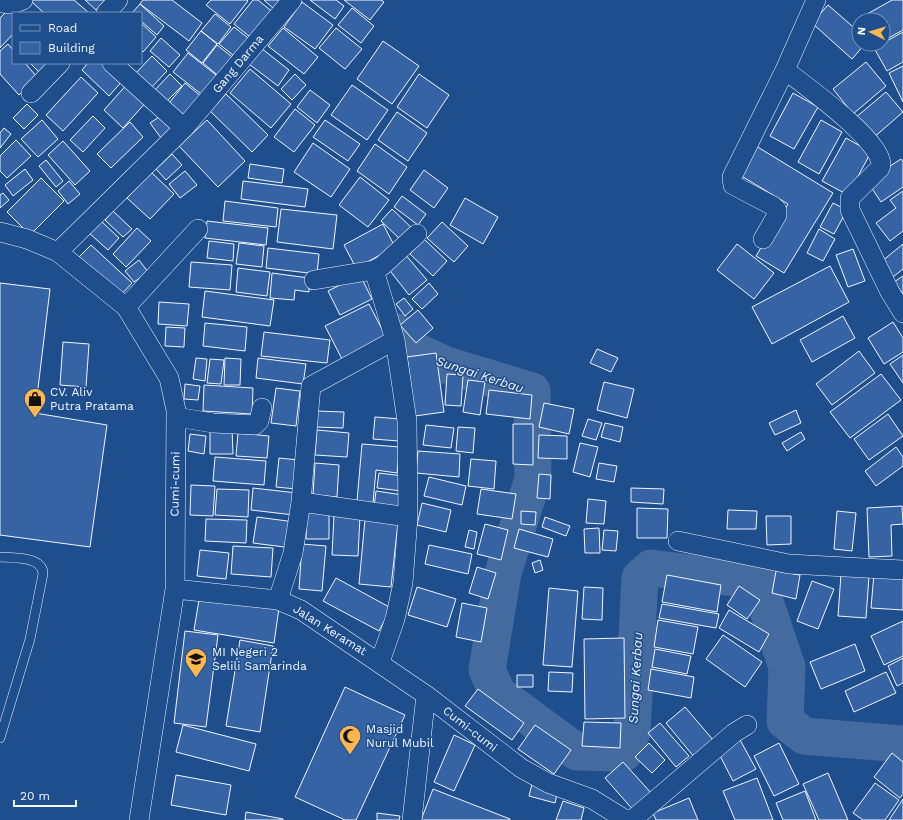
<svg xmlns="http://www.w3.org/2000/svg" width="903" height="820" viewBox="0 0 903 820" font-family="'Work Sans',sans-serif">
	<rect width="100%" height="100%" fill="#1f4e8c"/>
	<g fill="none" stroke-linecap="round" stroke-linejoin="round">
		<!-- river -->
		<path stroke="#446ba0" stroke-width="37" d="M398,332L407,347L446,365L532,391L533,479L503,573L487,670L498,694L577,752L624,753L632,732L640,578L651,568L758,581L787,667L785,721L804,736L903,744"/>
	</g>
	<!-- building -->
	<path fill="#3563a3" stroke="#f2f6ff" d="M33,0H74L89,13H44L32,2Z
		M85,0H105L96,10Z
		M143,0H172L202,23L189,41L140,4Z
		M211,0H247L248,1L230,24L206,5Z
		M253,0H258L275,14L254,40L234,24Z
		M264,0H282L274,9Z
		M310,0H336L344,6L335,19Z
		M344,0H381L384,2L370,20Z
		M892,0H903V30L883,41V20H864L862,17Z
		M302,2L333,25L315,49L284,27Z
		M140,4L164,26L157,35L141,21V13H132Z
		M828,5L859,32V44H865L852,59L812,23Z
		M10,8L13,13V34L0,48V18Z
		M352,8L374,26L361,43L338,25Z
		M215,14L231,27L218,44L201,31Z
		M141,23L156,37L143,52L141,50Z
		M234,27L252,41L238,59L219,44Z
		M283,28L318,57L304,74L268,46Z
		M336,28L362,49L345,69L319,48Z
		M201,31L217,44L202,63L186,50Z
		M903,32V62L887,71L874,48Z
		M161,38L180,55L169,67L150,51Z
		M383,41L419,66L392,104L357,79Z
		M8,44L13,50V63H25L37,77L19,95L0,74V51Z
		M217,45L236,60L221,78L203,63Z
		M261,48L289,70L278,86L249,64Z
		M188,53L220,78L205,97L173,72Z
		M152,56L167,71L150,89L134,75Z
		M866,62L886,86L853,114L833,89Z
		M30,63H48L39,72Z
		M88,63H107L124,79L109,96L82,70Z
		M903,66V102L889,73Z
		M250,69L291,104L271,128L230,93Z
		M170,74L182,86L164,104L152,93Z
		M295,74L306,85L292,100L281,89Z
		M419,74L449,95L427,128L397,107Z
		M81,77L98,93L63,131L46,115Z
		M129,82L148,100L123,128L104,110Z
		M185,83L203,98L184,122L166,107Z
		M352,85L388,110L367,140L331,115Z
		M310,90L330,105L317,123L297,107Z
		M886,92L903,112L872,139L855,118Z
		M793,93L818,107L794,149L770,136Z
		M226,94L268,135L252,152L210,111Z
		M27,104L38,115L24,129L13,118Z
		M295,109L315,125L294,152L274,137Z
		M397,112L427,133L408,161L378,140Z
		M162,115L173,129L161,138L150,123Z
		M93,116L105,128L83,152L70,140Z
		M42,120L58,139L38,157L21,139Z
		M207,120L245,161L218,187L179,146Z
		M325,120L360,144L348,161L313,137Z
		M821,120L842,132L819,174L798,162Z
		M130,122L143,137L111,168L97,154Z
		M4,128L11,134L0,148V133Z
		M846,138L871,152L848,195L822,181Z
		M16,140L31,156L7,178L0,171V156Z
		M63,141L90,171L75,185L48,155Z
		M313,143L350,169L331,197L294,172Z
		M375,144L407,167L389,194L357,171Z
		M756,146L833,193L784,273L756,256L788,204L738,174Z
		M172,154L182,165L166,180L156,169Z
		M901,159L903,162V187L881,202L867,181Z
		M46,160L63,181L56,187L39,166Z
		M250,164L284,169L282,183L248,178Z
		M25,169L33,180L13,196L5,185Z
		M424,170L448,188L434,208L410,190Z
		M185,171L197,185L180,198L169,184Z
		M151,172L174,194L150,219L127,198Z
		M360,177L389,200L368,227L339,205Z
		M41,178L64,201L30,235L7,212Z
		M69,181L80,194L68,204L58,191Z
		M243,181L308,189L305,207L241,199Z
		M903,191V231L890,241L876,223L896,208L890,200Z
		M3,193L9,200L0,208V195Z
		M402,196L426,214L418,225L394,207Z
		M465,198L498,217L483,244L450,225Z
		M225,201L278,208L276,227L223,221Z
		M833,203L847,210L834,234L820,227Z
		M281,209L337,215L333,249L277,242Z
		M392,209L415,231L404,243L381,221Z
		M113,211L132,229L123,237L105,220Z
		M101,221L119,238L108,250L89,233Z
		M207,221L268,228L266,245L205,238Z
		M442,222L468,246L454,262L427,238Z
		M383,224L395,247L356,268L344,245Z
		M137,228L151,241L126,267L113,254Z
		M819,229L835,239L823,261L807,253Z
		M424,239L447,261L433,276L410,254Z
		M209,241L234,244L233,261L207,258Z
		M239,243L264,246L262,267L236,264Z
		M737,244L774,273L754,299L717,270Z
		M903,244V269L893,277L881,262Z
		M91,245L132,283L120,296L79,257Z
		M268,248L319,254L317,274L266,268Z
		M853,249L865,281L848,287L836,255Z
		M404,253L427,280L409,295L387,267Z
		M139,260L148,272L134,282L125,271Z
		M191,262L232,265L230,290L189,287Z
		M830,266L849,302L772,344L752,307Z
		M238,268L270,272L267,296L236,292Z
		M272,273L309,278V292L295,290L294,300L270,298Z
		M360,275L372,299L340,315L328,291Z
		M903,276V294L894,282Z
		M0,283L50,289L35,413L107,425L90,547L0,535Z
		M429,283L438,294L422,309L412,299Z
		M205,291L274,300L270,326L202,317Z
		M404,298L413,309L405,316L396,304Z
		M159,302L189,304L187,326L158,324Z
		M369,304L386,337L342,359L325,326Z
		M418,310L433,328L416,343L400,325Z
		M843,316L855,338L812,362L800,340Z
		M893,322L903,338V352L884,364L868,338Z
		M205,323L247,327L245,351L203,346Z
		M166,327L185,328L184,347L165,346Z
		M264,332L330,340L327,363L261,356Z
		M63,342L89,344L86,387L60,385Z
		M597,349L618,358L611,372L590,363Z
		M859,351L875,373L832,405L816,384Z
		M436,353L444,412L415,416L407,357Z
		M903,355V383L890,364Z
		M196,358L207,359L205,381L193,379Z
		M225,358L241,359L240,385H224Z
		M258,358L306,364L303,384L256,378Z
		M210,359L224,360L221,384L207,383Z
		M447,374L463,375L461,406L445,405Z
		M881,374L901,400L850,438L830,412Z
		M468,380L485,382L480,415L463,412Z
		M604,382L634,389L627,418L597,410Z
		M185,384L200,386L198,400L184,399Z
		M204,385L253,388L252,414L203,411Z
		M276,388L300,391L296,426L271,423Z
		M489,390L532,395L530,419L486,414Z
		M544,403L574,409L569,434L539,427Z
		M796,410L801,423L775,435L769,423Z
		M317,411L344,412L343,428L316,427Z
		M888,414L903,436L869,460L854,439Z
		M375,417L401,419L399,441L373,439Z
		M588,419L602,423L596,440L582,436Z
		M605,423L623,427L620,442L601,437Z
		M513,424H533V465L513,464Z
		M426,425L454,428L451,448L423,445Z
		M210,427H232L233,454H210Z
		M458,427L475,428L473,453L456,451Z
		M317,430L349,433L347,457L315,455Z
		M801,432L805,439L787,451L782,443Z
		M238,433L269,436L267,458L236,456Z
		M190,434L206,436L204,454L188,451Z
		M539,435L567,436V459L538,458Z
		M580,443L598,447L590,477L573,472Z
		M362,444L400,447L397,473L376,470L373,503L357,501Z
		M896,447L903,457V466L876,486L865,471Z
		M418,451L460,454L459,477L416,473Z
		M215,457L266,461L264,485L213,481Z
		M279,458L299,460L296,489L276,487Z
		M471,459L496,461L494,489L468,486Z
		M315,463L339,465L337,497L313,495Z
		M599,463L617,466L614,482L596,479Z
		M379,473L403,476L402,491L377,488Z
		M539,474L551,475L550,499L537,498Z
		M429,477L466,486L462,505L424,496Z
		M191,485L215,486L213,516L190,515Z
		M253,488L297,493L294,515L251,510Z
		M631,488L664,489L663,504L631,502Z
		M217,489L249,490L248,517L215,515Z
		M481,489L516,494L512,519L477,514Z
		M376,491L403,495L401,511L374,507Z
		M588,499L606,501L604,524L586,523Z
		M422,503L451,510L446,532L417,525Z
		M902,506L903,524L891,525L892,556L869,557L867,508Z
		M307,508H329V539H306Z
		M637,508L668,509L667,538H637Z
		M728,510L757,511L756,529H727Z
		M521,511L536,512L535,525L521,524Z
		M837,511L856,513L852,551L834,549Z
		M334,515L360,516L358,556L332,555Z
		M766,516H791V544L767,545Z
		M257,517L295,522L292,548L253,543Z
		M545,517L570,526L566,536L542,527Z
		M206,519L247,520L246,543L205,541Z
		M365,519L398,522L391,587L359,584Z
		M485,524L508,530L501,560L477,554Z
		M599,528L600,553H585L584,529Z
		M519,529L553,539L548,557L514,548Z
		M469,530L477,532L474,549L465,547Z
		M604,530L618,531L616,551L602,550Z
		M302,544L326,546L322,591L299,589Z
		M429,545L472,554L468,574L425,564Z
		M233,546L273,548L271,577L231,574Z
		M200,550L229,553L226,579L197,576Z
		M540,560L543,570L535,573L532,563Z
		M477,567L496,573L488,599L469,593Z
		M776,571L800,575L796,599L772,593Z
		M874,573L903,575V610L871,608Z
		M841,574L869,576L866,618L838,616Z
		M667,575L721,585L717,612L662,602Z
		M336,578L391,608L379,631L323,601Z
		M812,581L834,589L818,629L797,621Z
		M739,586L760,600L747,619L727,605Z
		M417,587L456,599L447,627L408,615Z
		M584,587L603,588L602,620L582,619Z
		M549,588L578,591L572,667L543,665Z
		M200,594L279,608L274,643L194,630Z
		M462,603L487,608L481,642L456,637Z
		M662,604L719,614L716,628L659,618Z
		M729,610L769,634L759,652L719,628Z
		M658,620L698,627L693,654L654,647Z
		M903,621V656L884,665L871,636Z
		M185,631L218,635L206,727L174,723Z
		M723,635L762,662L745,687L706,659Z
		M624,638L625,718L585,719L584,639Z
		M240,640L273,646L260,732L226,726Z
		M855,644L865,671L821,689L810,662Z
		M655,649L691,656L687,674L652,667Z
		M903,658V683L897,686L888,666Z
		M651,669L694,677L691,698L648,690Z
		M549,672L573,673L572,692L548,691Z
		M886,672L896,693L854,712L845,691Z
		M517,675H533V687H517Z
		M345,687L405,715L356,820H345L295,797Z
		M478,689L524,723L512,740L465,706Z
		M685,707L714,741L695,758L666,723Z
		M584,722L621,723L620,748L582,746Z
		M660,723L689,756L676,767L648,733Z
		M183,725L256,744L249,771L176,752Z
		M535,725L571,750L554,774L518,749Z
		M454,735L475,745L454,791L434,782Z
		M739,738L756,769L733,781L717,750Z
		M649,743L665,760L652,773L635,757Z
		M779,743L799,784L774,796L754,756Z
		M892,753L903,762V794L900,798L874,777Z
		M623,762L653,795L635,812L605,778Z
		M828,773L848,820H819L803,784Z
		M176,775L231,785L226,815L171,805Z
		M757,778L773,820H735L723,791Z
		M875,783L899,800L885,820H863L853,813Z
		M532,784L558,790L555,803L529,796Z
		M433,789L510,819V820H421Z
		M805,791L816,820H783L776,803Z
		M689,798L698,820H656L653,813Z
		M903,799V820H889Z
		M563,801L584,808L581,820H556Z
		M246,812L283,819V820H245Z
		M377,813L400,816L399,820H377Z"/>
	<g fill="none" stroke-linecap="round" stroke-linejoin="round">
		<!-- lane casing -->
		<g stroke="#f2f6ff" stroke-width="10">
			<path id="lane" d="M0,557C13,558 43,556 43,574L30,639L0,738"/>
		</g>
		<!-- street casing -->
		<g stroke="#f2f6ff" stroke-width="20">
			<path id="street" d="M0,3L13,4L23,0
				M106,13L118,0
				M112,63L184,128
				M785,70C802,83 891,147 880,168L850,198V210L890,292L903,313
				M31,93L60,63
				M0,232L27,239L58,252L126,307L169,378L176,410L175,589L139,820
				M763,239L777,215V210L773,206L733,185L732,177L785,70L816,0
				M58,252L184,128L292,0
				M314,280L374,270
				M126,307L198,229
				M176,417L213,423L255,425L259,421L262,408
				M301,502L408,517
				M678,541L789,564L903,570
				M175,589L278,600L301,610L426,695
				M278,600L293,553L301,502L311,386L395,340
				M380,662L395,619L403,583L408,517L407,421L395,340L374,270L382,266L417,234
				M412,820L426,695L521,768L548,783L592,799L626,820
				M632,820L734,733L747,725"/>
		</g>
		<!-- lane -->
		<use href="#lane" stroke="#1f4e8c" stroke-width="9"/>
		<!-- street -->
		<use href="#street" stroke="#1f4e8c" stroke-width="19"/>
	</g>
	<!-- icons -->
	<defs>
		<g id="shop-pin" transform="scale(1.15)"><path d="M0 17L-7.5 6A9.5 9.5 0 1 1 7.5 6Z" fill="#ffb74d" stroke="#1f4e8c"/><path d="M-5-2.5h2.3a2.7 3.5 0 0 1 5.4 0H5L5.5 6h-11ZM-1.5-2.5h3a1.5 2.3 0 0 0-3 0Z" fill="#111"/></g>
		<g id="school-pin" transform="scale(1.15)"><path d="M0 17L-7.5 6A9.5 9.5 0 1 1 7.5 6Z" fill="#ffb74d" stroke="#1f4e8c"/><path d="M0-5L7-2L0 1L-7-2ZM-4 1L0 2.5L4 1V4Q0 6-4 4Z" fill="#111"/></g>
		<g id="mosque-pin" transform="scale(1.15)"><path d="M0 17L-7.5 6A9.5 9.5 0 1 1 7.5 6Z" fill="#ffb74d" stroke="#1f4e8c"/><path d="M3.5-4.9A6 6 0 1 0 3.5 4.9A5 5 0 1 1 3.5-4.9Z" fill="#111"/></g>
	</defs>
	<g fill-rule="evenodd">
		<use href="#shop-pin" x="35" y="399"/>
		<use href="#school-pin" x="196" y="659"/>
		<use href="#mosque-pin" x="350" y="736"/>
	</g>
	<g text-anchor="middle" stroke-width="3" stroke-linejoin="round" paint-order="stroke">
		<!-- street labels -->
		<g font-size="12" fill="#f2f6ff" stroke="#1f4e8c">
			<text transform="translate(238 64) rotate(-50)" y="4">Gang Darma</text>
			<text transform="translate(175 484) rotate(-89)" y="4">Cumi-cumi</text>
			<text transform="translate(330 630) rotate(32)" y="4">Jalan Keramat</text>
			<text transform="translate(470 729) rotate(38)" y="4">Cumi-cumi</text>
		</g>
		<!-- poi labels -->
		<g font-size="12" fill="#f2f6ff" stroke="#1f4e8c" text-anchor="start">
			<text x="50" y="396">CV. Aliv<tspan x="50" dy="14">Putra Pratama</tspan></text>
			<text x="212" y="656">MI Negeri 2<tspan x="212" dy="14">Selili Samarinda</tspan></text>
			<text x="366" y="733">Masjid<tspan x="366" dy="14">Nurul Mubil</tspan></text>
		</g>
		<!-- water labels -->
		<g font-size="13" font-style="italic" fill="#f2f6ff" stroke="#1f4e8c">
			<text transform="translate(480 374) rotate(18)" y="5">Sungai Kerbau</text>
			<text transform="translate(635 678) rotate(-87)" y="5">Sungai Kerbau</text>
		</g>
	</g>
	<!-- legend -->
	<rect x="12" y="12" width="130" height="52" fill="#1f4e8c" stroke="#7391ba"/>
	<rect x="20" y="25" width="20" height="6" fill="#1f4e8c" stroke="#7391ba"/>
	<text x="48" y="32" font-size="12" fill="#f2f6ff">Road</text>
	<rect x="20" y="42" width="20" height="12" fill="#3563a3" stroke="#7391ba"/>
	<text x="48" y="52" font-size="12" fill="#f2f6ff">Building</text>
	<!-- north arrow -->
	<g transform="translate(871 32) rotate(275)"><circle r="19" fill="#1f4e8c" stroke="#7391ba"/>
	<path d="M0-3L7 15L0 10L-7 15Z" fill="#ffb74d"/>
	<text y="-6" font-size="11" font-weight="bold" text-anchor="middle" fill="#f2f6ff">N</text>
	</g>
	<!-- scale -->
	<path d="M14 800v6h62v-6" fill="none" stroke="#f2f6ff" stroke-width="2"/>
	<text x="20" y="800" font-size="12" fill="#f2f6ff" stroke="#1f4e8c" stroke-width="3" paint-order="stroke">20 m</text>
</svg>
